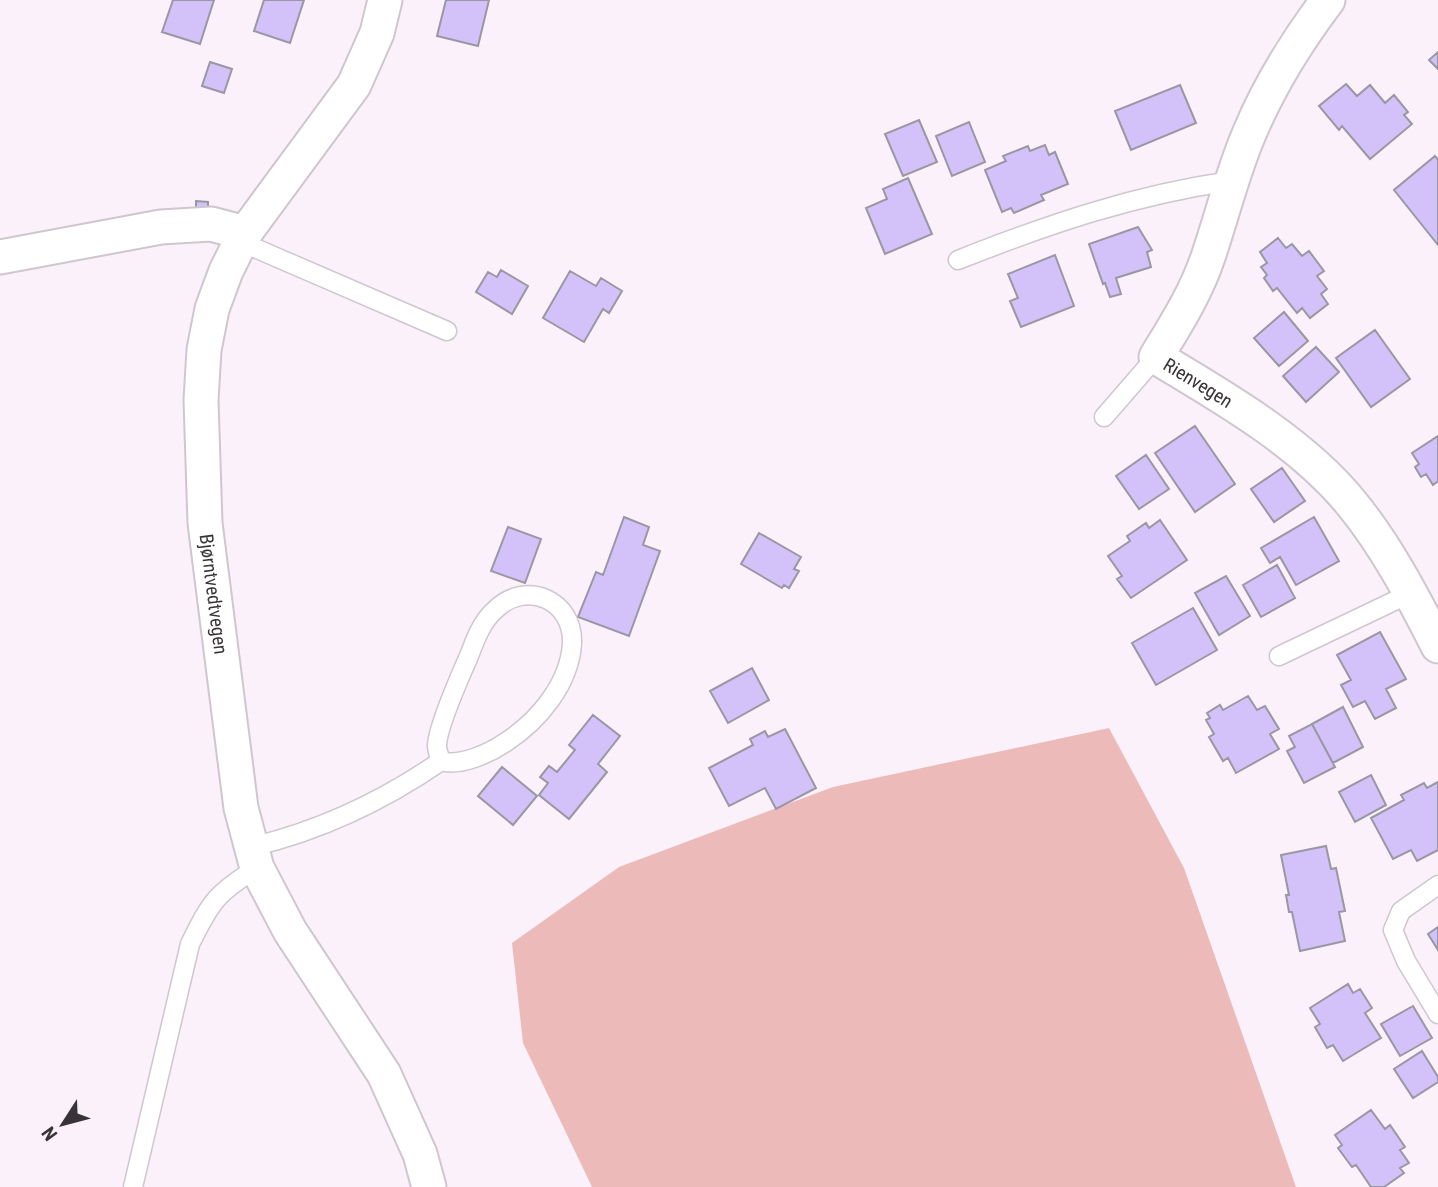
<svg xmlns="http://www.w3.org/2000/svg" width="1438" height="1187" viewBox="0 0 1438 1187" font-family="'Roboto Condensed',sans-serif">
	<rect width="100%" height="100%" fill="#fbf1fb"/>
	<!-- green -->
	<path fill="#edbaba" d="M1109,728L1184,868L1296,1187H592L523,1043L512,943L619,867L833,787Z"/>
	<!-- building -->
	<path fill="#d2c2f9" stroke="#9a97a2" stroke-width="2" d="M173,0H214L200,44L162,32Z
		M264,0H304L290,43L254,31Z
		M446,0H489L478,46L437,36Z
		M1438,52V69L1429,60Z
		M210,62L232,69L224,93L202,86Z
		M1346,84L1357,96L1370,85L1385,103L1394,95L1408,112L1404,115L1412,124L1370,159L1342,126L1339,130L1319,106Z
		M1180,85L1196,123L1131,150L1115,111Z
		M919,120L937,162L903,176L885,134Z
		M969,122L985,162L952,176L936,136Z
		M1045,145L1049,155L1055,152L1068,184L1041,195L1044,200L1014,213L1011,208L1002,212L985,170L1006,161L1003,156L1028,146L1030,151Z
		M1435,156L1438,160V245L1394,190Z
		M908,178L932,234L885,254L866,208L887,199L883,189Z
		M196,201L208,202V210H196Z
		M1138,227L1152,250L1147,252L1151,267L1116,278L1121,294L1110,297L1105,283L1103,284L1089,244Z
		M1278,238L1286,248L1292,244L1302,256L1309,251L1324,271L1317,276L1327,289L1321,294L1328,304L1310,318L1302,308L1297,313L1277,288L1273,291L1264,278L1267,275L1261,267L1267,263L1260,252Z
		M1055,255L1074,306L1021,327L1010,301L1018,298L1008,274Z
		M501,270L528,286L512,314L476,292L488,272L497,277Z
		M570,271L596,286L601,278L622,291L609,313L603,309L584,342L543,318Z
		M1284,312L1308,341L1279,366L1254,338Z
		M1375,330L1410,379L1371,407L1336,358Z
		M1316,347L1339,372L1306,402L1283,376Z
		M1195,426L1235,484L1195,512L1155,453Z
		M1438,436V481L1433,485L1426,474L1421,477L1415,467L1419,464L1412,453Z
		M1146,455L1169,489L1139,509L1116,476Z
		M1282,468L1305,501L1274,522L1251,489Z
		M624,517L649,527L643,545L660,551L629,636L578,617L596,572L603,575Z
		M1314,517L1339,561L1296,585L1280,557L1270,563L1261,548Z
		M1160,520L1187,560L1131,598L1117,579L1122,576L1108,556L1130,541L1127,536L1146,523L1149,528Z
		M508,527L541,539L525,583L491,571Z
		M759,533L801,557L794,569L799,571L789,588L784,585L782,588L741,564Z
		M1277,565L1295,598L1261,617L1243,585Z
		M1226,576L1250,616L1219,635L1195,593Z
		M1193,608L1217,650L1156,685L1132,643Z
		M1380,632L1406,679L1386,689L1396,708L1375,719L1365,701L1353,707L1341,685L1351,680L1337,655Z
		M752,668L769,700L728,723L710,691Z
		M1248,696L1257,710L1265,706L1279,729L1270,734L1279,749L1236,773L1228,758L1223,761L1209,737L1214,734L1206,720L1210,718L1207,713L1220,705L1223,710Z
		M1343,707L1363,747L1333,763L1312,724Z
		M593,715L620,736L598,764L607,772L569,819L539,795L548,783L540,777L549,766L557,772L575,750L569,745Z
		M1312,724L1335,767L1304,783L1287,751L1295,747L1289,736Z
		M785,729L816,788L776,809L765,788L729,806L709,768L753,745L750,739L765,731L768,737Z
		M502,767L537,796L513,825L478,796Z
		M1371,775L1386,805L1355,822L1339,792Z
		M1438,782V850L1417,861L1411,850L1393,859L1371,818L1404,800L1401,795L1424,783L1427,788Z
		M1326,846L1331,869L1336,868L1345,911L1339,912L1345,941L1300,951L1292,912H1289L1286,895H1289L1281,855Z
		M1438,927V950L1428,934Z
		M1348,984L1353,993L1360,989L1372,1008L1365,1013L1381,1038L1343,1061L1333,1045L1327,1048L1315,1027L1320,1024L1310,1008Z
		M1413,1006L1432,1038L1400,1056L1381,1024Z
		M1422,1051L1438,1077V1082L1413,1098L1394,1069Z
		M1371,1110L1385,1129L1390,1125L1405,1147L1400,1150L1409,1163L1400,1168L1404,1173L1384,1187H1371L1356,1165L1352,1167L1338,1148L1342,1145L1335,1135Z"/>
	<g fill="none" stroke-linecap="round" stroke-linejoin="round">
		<!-- lane casing -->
		<g stroke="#cfc6cf" stroke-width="21">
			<path id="lane" d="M241,242L447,331
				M958,260C1049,224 1134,195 1231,181
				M1104,417L1156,357
				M1279,656L1411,593
				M251,847C319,831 383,801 441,761C460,767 490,753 506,742C538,721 569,685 572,644C574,600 526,579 495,610C482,621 475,640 469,656C461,674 437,728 437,746C437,751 440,757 441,761
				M1438,885L1401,911L1393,930L1406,961L1438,1014
				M133,1187L190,944C211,901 217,893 257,868"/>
		</g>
		<!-- street casing -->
		<g stroke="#cfc6cf" stroke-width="37">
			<g id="street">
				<path id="s1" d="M385,0L377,33L354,85L245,233L226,271L212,309L204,350L201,400L205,523L241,808L257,868L290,931L384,1074L420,1154L429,1187"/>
				<path id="s2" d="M1328,0C1297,41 1269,86 1249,134C1232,174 1222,216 1208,257C1196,293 1176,324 1156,357C1223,397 1303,443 1352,504C1387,547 1413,597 1438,646"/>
				<path d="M0,257L161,227L211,224L245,233"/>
			</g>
		</g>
		<!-- lane -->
		<use href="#lane" stroke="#fff" stroke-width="18"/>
		<!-- street -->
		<use href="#street" stroke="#fff" stroke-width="33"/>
	</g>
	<g text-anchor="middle" stroke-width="5" stroke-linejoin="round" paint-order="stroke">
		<!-- street labels -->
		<g font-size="19" fill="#373337" stroke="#fbf1fb">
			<text dy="7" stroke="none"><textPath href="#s2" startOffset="448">Rienvegen</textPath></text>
			<text dy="7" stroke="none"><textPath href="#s1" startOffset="644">Bjørntvedtvegen</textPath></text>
		</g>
	</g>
	<!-- north arrow -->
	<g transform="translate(63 1124) rotate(234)" stroke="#fbf1fb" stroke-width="5" paint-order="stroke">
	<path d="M0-5L12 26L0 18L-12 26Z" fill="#373337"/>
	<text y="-10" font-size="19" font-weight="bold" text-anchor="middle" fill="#373337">N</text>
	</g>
</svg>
